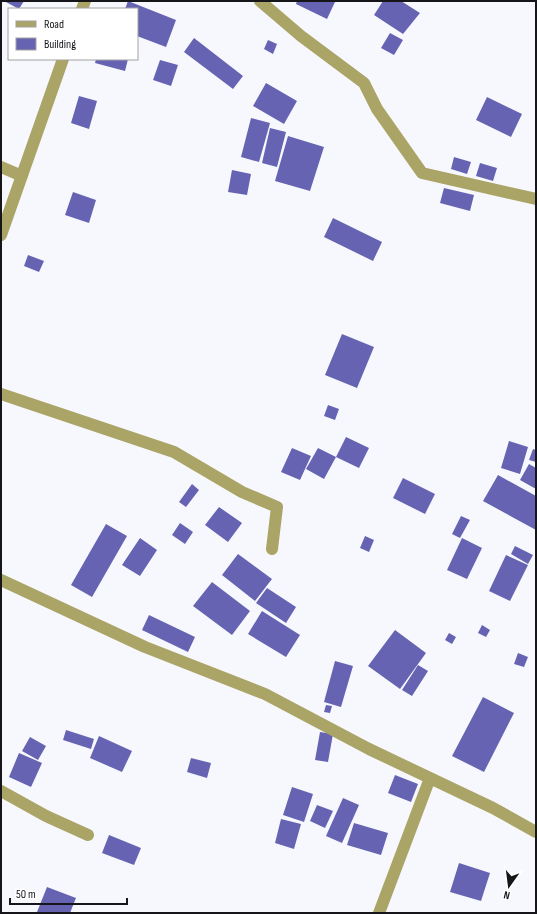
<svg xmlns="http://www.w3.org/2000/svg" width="537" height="914" viewBox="0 0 537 914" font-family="'Sofia Sans Condensed',sans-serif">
	<rect width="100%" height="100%" fill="#f7f8fd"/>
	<!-- building -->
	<path fill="#6664b2" d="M4,1H24L19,9Z
		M128,1L176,20L166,47L137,36V9H125Z
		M297,1H334L335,2L327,19L296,4Z
		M383,1H401L420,13L403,34L374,15Z
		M390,33L403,40L394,55L381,48Z
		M194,38L243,76L233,89L184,52Z
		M268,40L277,44L273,54L264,49Z
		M96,59H128L125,71L95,63Z
		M160,60L178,65L171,86L153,80Z
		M266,83L297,101L284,124L253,106Z
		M79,96L97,101L89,129L71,123Z
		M487,97L522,114L511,137L476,120Z
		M251,118L270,123L259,162L241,157Z
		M270,128L286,132L277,167L262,163Z
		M288,136L324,147L310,191L275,181Z
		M454,157L471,162L467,174L451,169Z
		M480,163L497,168L493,181L476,176Z
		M232,170L251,174L247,195L228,192Z
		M444,188L474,195L470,211L440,203Z
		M73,192L96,200L89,223L65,215Z
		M333,218L382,242L373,261L324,237Z
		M28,255L44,261L39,272L24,266Z
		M342,334L374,347L357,388L325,375Z
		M328,405L339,409L335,420L324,416Z
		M346,437L369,448L359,468L336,457Z
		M509,441L528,447L520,474L501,468Z
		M292,448L311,456L300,480L281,472Z
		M318,448L336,457L324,479L306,469Z
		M533,449L536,450V462L529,460Z
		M529,464L536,468V489L520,480Z
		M498,475L536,496V530L483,501Z
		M403,478L435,494L425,514L393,498Z
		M192,484L199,490L186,507L179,502Z
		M219,507L242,523L228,542L205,525Z
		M461,516L470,520L460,538L452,534Z
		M180,523L193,532L185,544L172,535Z
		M106,524L127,536L92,597L71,585Z
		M365,536L374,540L369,552L360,548Z
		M140,538L157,550L140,576L122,565Z
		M462,538L482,548L467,579L447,570Z
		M515,546L533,555L528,564L511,554Z
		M238,554L272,579L255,601L222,575Z
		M506,555L528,565L510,601L489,591Z
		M212,582L250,611L232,635L193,606Z
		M267,588L296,607L286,623L256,603Z
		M262,611L300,635L286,657L248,634Z
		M149,615L195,637L188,652L142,630Z
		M482,625L490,630L486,637L478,633Z
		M395,630L426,653L400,689L368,666Z
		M449,633L456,637L452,644L445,640Z
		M518,653L528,657L524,667L514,664Z
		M335,661L353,666L341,707L324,702Z
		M418,665L428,671L412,696L402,690Z
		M483,697L514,713L484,772L452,756Z
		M326,705L332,706L330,713L324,712Z
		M66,730L94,739L91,749L63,740Z
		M320,732L333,734L328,762L315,760Z
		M99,736L132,751L122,772L90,758Z
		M30,737L46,746L38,760L22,751Z
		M19,753L42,763L31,787L9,777Z
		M191,758L211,763L207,778L187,772Z
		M395,775L418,784L411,802L388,793Z
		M292,787L313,794L304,822L283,815Z
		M343,798L359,805L342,843L326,836Z
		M317,805L333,811L325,828L310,821Z
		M281,819L301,824L294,849L275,843Z
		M354,823L388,833L381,855L347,845Z
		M109,835L141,848L134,865L102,853Z
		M459,863L490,873L481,901L450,892Z
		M47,887L76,898L70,913L37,912Z"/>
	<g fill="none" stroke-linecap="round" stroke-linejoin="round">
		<!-- minor -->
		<path stroke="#aba467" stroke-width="12" d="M260,1L301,36L364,83L377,109L422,173L536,199
			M82,9L85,1
			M1,167L22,176
			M1,235L63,59
			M1,394L174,452L242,492L277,507L272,549
			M1,580L145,647L265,694L369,749L493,808L536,832
			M1,791L46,816L88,835
			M379,913L430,778"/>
	</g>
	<!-- border -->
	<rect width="537" height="914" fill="none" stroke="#15151a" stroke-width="4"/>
	<!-- legend -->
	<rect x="8" y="8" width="130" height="52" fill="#ffffff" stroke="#a1a1a3"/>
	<rect x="16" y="21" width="20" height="6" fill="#aba467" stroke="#a1a1a3"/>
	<text x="44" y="28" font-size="12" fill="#15151a">Road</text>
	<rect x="16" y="38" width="20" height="12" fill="#6664b2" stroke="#a1a1a3"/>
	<text x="44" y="48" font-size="12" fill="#15151a">Building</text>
	<!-- north arrow -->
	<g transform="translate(509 886) rotate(194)" stroke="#ffffff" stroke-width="3" paint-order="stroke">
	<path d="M0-3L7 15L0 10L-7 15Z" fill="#15151a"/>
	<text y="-6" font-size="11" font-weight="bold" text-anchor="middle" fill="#15151a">N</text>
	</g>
	<!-- scale -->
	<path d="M10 898v6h117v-6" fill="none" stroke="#15151a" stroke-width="2"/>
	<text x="16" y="898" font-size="12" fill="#15151a" stroke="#ffffff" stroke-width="3" paint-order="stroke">50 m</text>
</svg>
